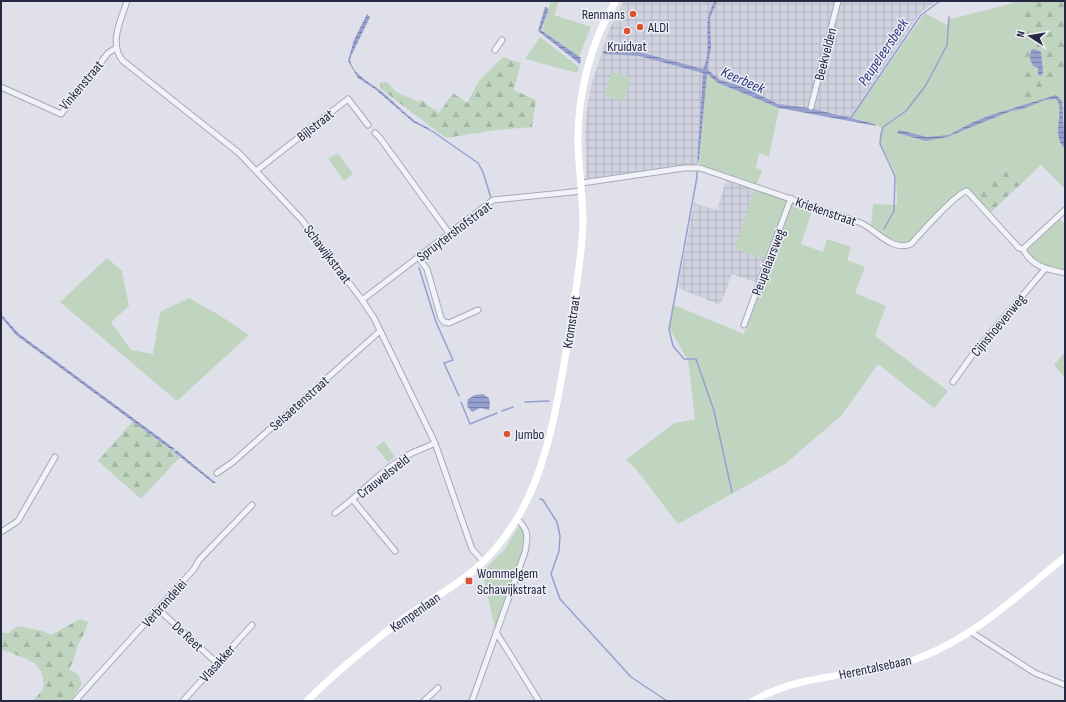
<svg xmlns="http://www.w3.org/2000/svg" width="1066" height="702" viewBox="0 0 1066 702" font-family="'Sofia Sans Condensed',sans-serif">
	<defs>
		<pattern id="industrial-grid" width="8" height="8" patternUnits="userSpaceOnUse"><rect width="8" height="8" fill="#d1d2df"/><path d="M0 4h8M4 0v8" fill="none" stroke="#b3b4c1"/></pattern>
		<pattern id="forest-firs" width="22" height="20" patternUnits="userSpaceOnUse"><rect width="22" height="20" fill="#bfd5c0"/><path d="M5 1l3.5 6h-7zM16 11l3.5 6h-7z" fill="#a4b7a6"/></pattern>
		<pattern id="water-rules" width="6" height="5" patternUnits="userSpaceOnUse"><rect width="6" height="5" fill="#96a0ce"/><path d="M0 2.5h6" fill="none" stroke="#7a82a9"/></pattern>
	</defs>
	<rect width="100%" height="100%" fill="#dfe0ea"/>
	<!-- industrial -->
	<path fill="url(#industrial-grid)" d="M624,1H936L920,13L849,118L784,106L703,76L697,164L588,180L586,179V170L585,127L590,89L609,30Z
		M727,177L756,186L768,261L771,263L762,285L732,274L720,305L678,288L694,203L717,210Z"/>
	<!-- green -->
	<path fill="#bfd5c0" d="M551,1H559L554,15L591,27L579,57L542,30Z
		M1021,1L1023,101L1051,77L1065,78L1063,141L1065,143V189L1041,165L1020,185L1005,168L975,196L967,187L910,241C898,249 880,234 871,226L873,204L897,205L896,174L879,141L882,129L875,124L851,118L925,13L947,25L948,20Z
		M540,37L579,67L577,73L525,59Z
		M612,72L631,77L625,101L604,96Z
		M707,73L718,83L779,108L769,157L759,153L756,168L762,170L757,184L699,164Z
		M338,153L353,174L344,181L328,159Z
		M755,188L813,208L801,244L823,252L827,239L851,247L847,260L865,267L855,293L886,306L875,336L948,391L934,408L878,364L841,416L785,464L678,524L635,468L626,460L674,423L695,419L688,360L669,328L674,305L744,334L771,263L735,248Z
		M1059,218L1065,224V271C1050,267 1031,266 1026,249Z
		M107,258L122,271L129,306L111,322L131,350L153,354L160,312L189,298L219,315L249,335L177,401L60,302Z
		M1065,352V378L1054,365Z
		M384,441L395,457L388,462L376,447Z
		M519,526H521L525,536L522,554L495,628L482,572L505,549Z"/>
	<!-- forest -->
	<path fill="url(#forest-firs)" d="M1021,1H1065V78L1051,77L1048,90L1023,101Z
		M503,57L521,63L514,90L536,100L532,127L496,130L446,138L381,89L380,83L387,82L396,92L419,102L421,100L439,113L453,93L467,103L479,81Z
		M1005,168L1020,185L990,213L975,196Z
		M133,421L180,457L141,499L98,461Z
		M80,619L88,622C86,631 82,637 78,645C75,654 74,662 69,669L78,674L82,684L71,701H32L43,690C45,670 38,662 19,656C13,654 7,650 1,650V633H8L18,626L42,631L51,635Z"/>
	<!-- water -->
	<path fill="url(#water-rules)" d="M715,1H717L710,18L711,48L707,69L720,80L743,87L778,104L809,108L875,124L876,126L779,108L718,83L707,74L699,160L697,164L703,73L639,56L604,54L603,51L639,52L703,69C714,47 700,23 715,1Z
		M545,7L548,8V11L541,30L581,58L580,64L538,31Z
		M367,14L370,17L351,56C346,71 373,84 382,92C393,101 403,112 415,121C420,124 431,128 432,132L413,122L375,89L358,78L348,61L354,40Z
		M1034,49L1041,52L1043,72L1041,76L1038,75V68L1033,66L1030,59L1031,50Z
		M1056,95L1062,101L1065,148C1050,137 1066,108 1056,99L1045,100L1022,109L1011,111L947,137L926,141L897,133L899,130L927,137L949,135L971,123L991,115Z
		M1,314L18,333L175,449L173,451L16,335L1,317Z
		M483,394L489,398L490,404L489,410L480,408L472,412L467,406L468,399L475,395Z
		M176,450L216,483H213L174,452Z"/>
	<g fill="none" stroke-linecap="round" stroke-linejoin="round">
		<!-- stream -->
		<path stroke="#96a0ce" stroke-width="1.5" d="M850,119L921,15L940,1
			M432,131L478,163L483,172L491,198
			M697,170V177L669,329L673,346L684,359H696L714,411L732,492
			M884,229L894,211L895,176L880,144L881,134L883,127L906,111L926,85L947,45L949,17
			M419,268L436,322L453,360L444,363L459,396
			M461,402L470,424L497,413
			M525,402L549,401
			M502,411L513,407
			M540,499L543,500L557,522L560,536L559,551L551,574L560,599L631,677L667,701"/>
		<!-- street casing -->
		<g stroke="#a8a9b8" stroke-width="7">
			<path id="street" d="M127,1C121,20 109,42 122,60L239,153L302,220L362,300L374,318L435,443L472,549L483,561
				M495,50L502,40
				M1,87L61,114L108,53L116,48
				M811,107L838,1
				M375,133L380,138L449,233
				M256,171L348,99L368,125
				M582,183L684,168H700L861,223C876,230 892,252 911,244C920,234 957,192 967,191L1019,248L1023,249
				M1023,249L1065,210
				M1023,249C1032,267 1047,269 1065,273
				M418,257L427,269L441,318L444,322L449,323L478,310
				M362,300L493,200L582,191
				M744,325L791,198
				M953,382L973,354L1045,269
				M217,473L233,462L380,331
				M353,500L395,551
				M335,513C361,494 383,468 412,453C419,450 427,447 435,443
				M1,532L18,521L55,457
				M158,609L217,663
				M496,632L539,701
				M971,632L1035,673L1065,685
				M75,701L194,569L199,560L252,505
				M183,701L252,625
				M424,701L438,688
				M472,701L525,552C528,537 529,530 517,519"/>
		</g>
		<!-- street -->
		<use href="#street" stroke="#f2f3f8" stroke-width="5"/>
		<!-- secondary -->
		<path stroke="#fff" stroke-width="7" d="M307,701C337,671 370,644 403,619C424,604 447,591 468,575C486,561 504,540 516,520C549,468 560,389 570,328C575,293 582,258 583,223C583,197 579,171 578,145C577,98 590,41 616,1
			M753,701C805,671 864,678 919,658C975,637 1019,594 1065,557"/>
	</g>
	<!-- markers -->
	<g fill="#de5036" stroke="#eff0f7" stroke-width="1.5">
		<circle cx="633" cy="14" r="4"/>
		<circle cx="640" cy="27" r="4"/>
		<circle cx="627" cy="31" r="4"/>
		<circle cx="507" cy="434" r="4"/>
		<rect x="465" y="577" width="8" height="8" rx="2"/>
	</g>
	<g text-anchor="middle" stroke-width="3" stroke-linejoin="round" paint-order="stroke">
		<!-- poi labels -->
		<g font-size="14" fill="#262843" stroke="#eff0f7" text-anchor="start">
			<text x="625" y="19" text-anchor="end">Renmans</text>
			<text x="648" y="32">ALDI</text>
			<text x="627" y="51" text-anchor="middle">Kruidvat</text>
			<text x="515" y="439">Jumbo</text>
			<text x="477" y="578">Wommelgem<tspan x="477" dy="16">Schawijkstraat</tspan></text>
		</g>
		<!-- street labels -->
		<g font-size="14" fill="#262843" stroke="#eff0f7">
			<text transform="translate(825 54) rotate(-76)" y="5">Beekvelden</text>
			<text transform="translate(81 85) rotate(-50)" y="5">Vinkenstraat</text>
			<text transform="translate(315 125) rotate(-38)" y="5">Bijlstraat</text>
			<text transform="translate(826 211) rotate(19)" y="5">Kriekenstraat</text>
			<text transform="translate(454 231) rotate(-37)" y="5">Spruytershofstraat</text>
			<text transform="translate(328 254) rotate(53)" y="5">Schawijkstraat</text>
			<text transform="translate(768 262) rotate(-69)" y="5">Peupelaarsweg</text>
			<text transform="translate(571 322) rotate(-81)" y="5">Kromstraat</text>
			<text transform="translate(998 325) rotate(-50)" y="5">Cijnshoevenweg</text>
			<text transform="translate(299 403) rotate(-42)" y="5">Selsaetenstraat</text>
			<text transform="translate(383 476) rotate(-38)" y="5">Crauwelsveld</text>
			<text transform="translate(164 603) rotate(-48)" y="5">Verbrandelei</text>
			<text transform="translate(415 612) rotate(-35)" y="5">Kempenlaan</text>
			<text transform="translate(188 636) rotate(43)" y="5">De Reet</text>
			<text transform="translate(217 663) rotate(-48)" y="5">Vlasakker</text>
			<text transform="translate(875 667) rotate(-12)" y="5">Herentalsebaan</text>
		</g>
		<!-- water labels -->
		<g font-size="15" font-style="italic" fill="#2b377c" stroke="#eff0f7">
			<text transform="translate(883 52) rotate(-56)" y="5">Peupeleersbeek</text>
			<text transform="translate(743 80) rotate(24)" y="5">Keerbeek</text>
		</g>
	</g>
	<!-- border -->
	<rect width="1066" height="702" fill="none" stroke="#262843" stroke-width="4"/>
	<!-- north arrow -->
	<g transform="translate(1030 36) rotate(282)" stroke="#eff0f7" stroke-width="3" paint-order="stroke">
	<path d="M0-3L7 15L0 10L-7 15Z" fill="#262843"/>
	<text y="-6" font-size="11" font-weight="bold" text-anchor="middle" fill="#262843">N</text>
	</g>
</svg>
